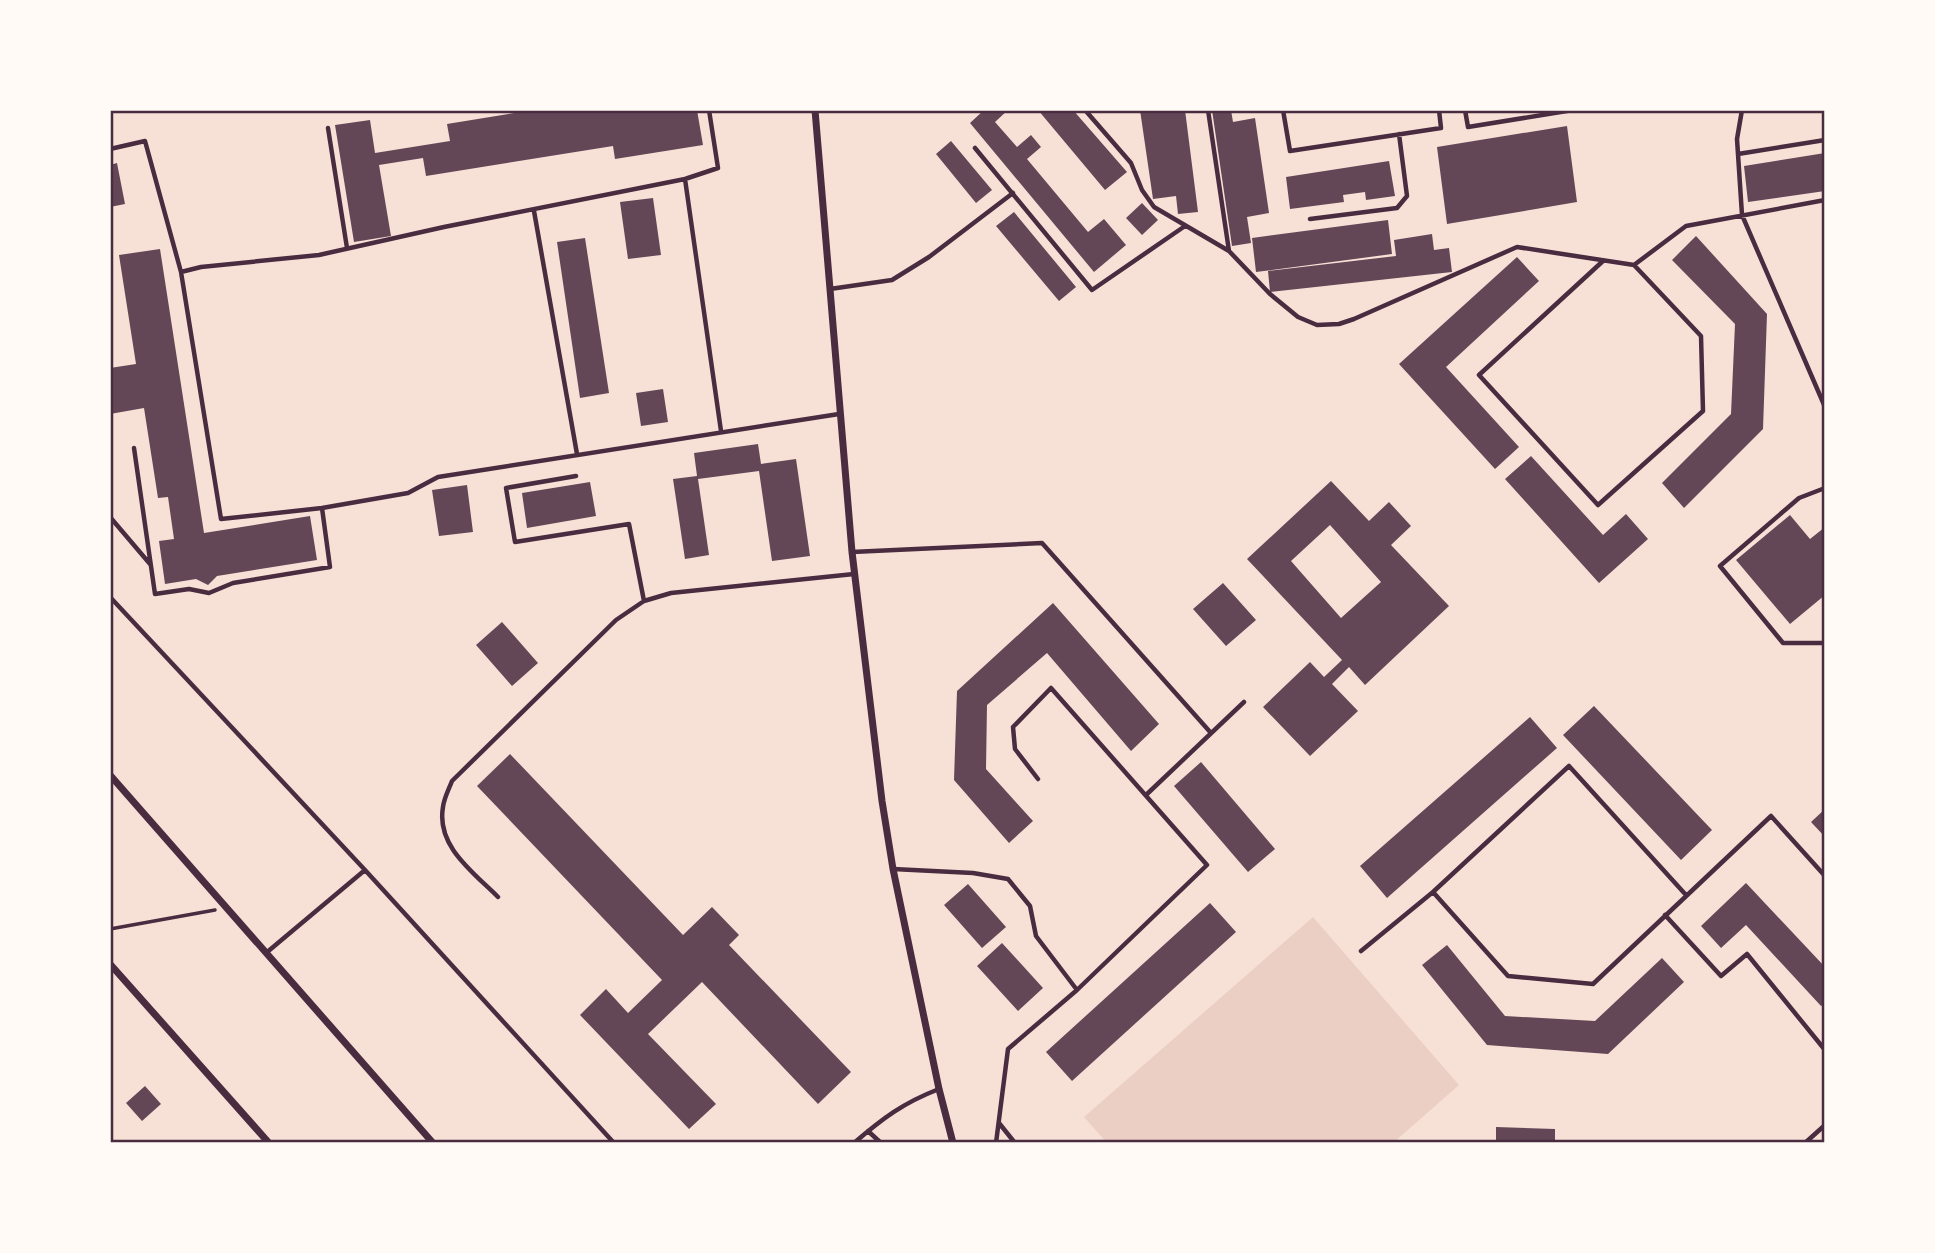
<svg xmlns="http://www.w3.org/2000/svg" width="1935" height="1253" viewBox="0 0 1935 1253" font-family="Inter,sans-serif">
	<rect width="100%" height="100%" fill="#f7e1d7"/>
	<!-- green -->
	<path fill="#ebcfc5" d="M1313,917L1459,1085L1393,1143H1107L1084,1117Z"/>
	<!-- building -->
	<path fill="#644757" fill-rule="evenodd" d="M533,110H697L703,145L615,159L613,146L426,176L423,158L379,165L391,236L354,242L335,125L370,120L375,153L450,141L447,124Z
		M984,110H1008L995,122L1017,147L1031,135L1041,147L1027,159L1088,232L1104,219L1126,245L1094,272L970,123Z
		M1038,110H1073L1127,172L1105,190Z
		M1140,110H1185L1198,212L1178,214L1176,196L1153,199Z
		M1212,110H1231L1233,122L1255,118L1269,213L1247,217L1251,243L1232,246Z
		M1567,126L1577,202L1447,224L1437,147Z
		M951,141L992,190L976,203L936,154Z
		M1825,153V191L1748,202L1744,166Z
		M1389,161L1395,196L1366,200L1365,192L1343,195L1344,202L1290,209L1286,177Z
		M117,163L125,204L110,207V165Z
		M653,198L661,255L628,259L620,202Z
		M1142,203L1158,220L1142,235L1126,218Z
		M1014,212L1076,287L1059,301L996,226Z
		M1388,220L1392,254L1256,272L1252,238Z
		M1432,234L1434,250L1449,248L1452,272L1270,292L1268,271L1396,256L1394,240Z
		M1696,236L1767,314L1763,429L1684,508L1662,483L1731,414L1735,324L1672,260Z
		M585,238L609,393L580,398L557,242Z
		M160,249L204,533L310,516L317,560L217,576L208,585L196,579L165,584L159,541L174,539L168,497L158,498L144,408L110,414V368L136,364L119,255Z
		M1517,257L1539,281L1446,367L1519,447L1495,469L1399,364Z
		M663,389L668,422L641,426L636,393Z
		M758,444L761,464L796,459L810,556L772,561L759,471L698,479L709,555L685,559L673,479L697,476L694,453Z
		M1531,456L1603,535L1626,514L1648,539L1599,583L1505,479Z
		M1331,481L1369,521L1389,502L1411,526L1391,545L1449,606L1365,685L1349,667L1332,684L1358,711L1310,756L1263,707L1310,662L1324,677L1342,660L1247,559ZM1330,525L1381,582L1341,618L1291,561Z
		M590,482L596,516L527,528L522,493Z
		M467,485L473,532L439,536L432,490Z
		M1790,515L1810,539L1825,527V595L1790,624L1736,560Z
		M1223,583L1256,620L1226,646L1193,609Z
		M1053,603L1159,724L1131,751L1047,653L987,705L986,769L1033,821L1009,843L954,780L957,691Z
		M502,622L538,663L512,686L476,645Z
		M1594,706L1712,830L1681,860L1563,735Z
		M1530,717L1557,748L1387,898L1360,866Z
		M510,754L683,935L712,907L739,935L729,945L851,1072L818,1104L702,982L648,1034L716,1104L689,1129L580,1015L606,989L628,1013L662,980L477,786Z
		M1201,762L1275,849L1248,872L1174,786Z
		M1825,809V837L1811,822Z
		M1746,883L1825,967V1003L1821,1006L1746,925L1721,948L1701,926Z
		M968,884L1006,927L982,948L944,905Z
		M1210,903L1236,932L1072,1081L1046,1052Z
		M1002,943L1043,988L1018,1011L977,966Z
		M1447,945L1505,1016L1595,1021L1662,958L1684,982L1608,1054L1487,1045L1422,965Z
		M145,1086L161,1104L142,1121L126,1103Z
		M1496,1127L1555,1129V1143H1496Z"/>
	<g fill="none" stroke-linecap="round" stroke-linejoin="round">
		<!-- path -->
		<path stroke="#4a2c40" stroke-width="3.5" d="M110,929L215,910"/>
		<!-- service -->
		<path stroke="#4a2c40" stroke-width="4.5" d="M1085,110L1131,163L1142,190L1154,207L1229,251L1270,294L1298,317L1317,325L1339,324L1354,319L1517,247L1634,265L1686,226L1825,200
			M1208,110L1229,251
			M1283,110L1290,151L1441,128L1439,110
			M1465,110L1468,127L1573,110
			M1742,110L1737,139L1742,215L1825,407
			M328,128L347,248
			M975,148L1092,290L1185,226
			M110,149L145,141L181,272L201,267L319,255L444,227L685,179L718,168L709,110
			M1738,154L1825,140
			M685,179L721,431
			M534,211L577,454
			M1310,219L1397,208L1407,196L1399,134
			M1603,261L1479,375L1598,505L1703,411L1701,336L1634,265
			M181,272L221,519L322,508
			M830,289L892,280L929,257L1013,193
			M134,448L155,594L189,589L209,593L233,583L330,567L322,508L408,493L438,477L839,414
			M576,476L506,488L515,542L629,524L644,601
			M1825,488L1799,498L1720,566L1783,643H1825
			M110,517L150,564
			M852,552L1042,543L1211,733
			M110,597L365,870
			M1146,795L1244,702
			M893,869L973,873L1008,879L1030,906L1036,936L1077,990
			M1686,895L1569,766L1433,892L1508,976L1593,984L1771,816L1825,876
			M498,897C473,872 436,846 443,807C444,798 449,789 452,781L616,620L644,601L671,593L854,574
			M1665,915L1721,976L1747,954L1825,1050
			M1361,951L1433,892
			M266,953L365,870L614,1143
			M999,1123L1015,1143
			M868,1131L881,1143
			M854,1143C883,1118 903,1103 939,1089
			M996,1143L1008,1049L1077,990L1207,865L1051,688L1013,727L1015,749L1038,779
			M1805,1143L1825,1125"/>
		<!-- minor -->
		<path stroke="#4a2c40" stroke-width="7" d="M815,110L852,552L882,801L893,869L939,1089L953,1143
			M110,775L433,1143
			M110,964L269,1143"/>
	</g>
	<!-- border -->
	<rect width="1935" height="1253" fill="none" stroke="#fffaf5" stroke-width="224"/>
	<rect x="112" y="112" width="1711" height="1029" fill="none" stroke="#4a2c40" stroke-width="2.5"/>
</svg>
